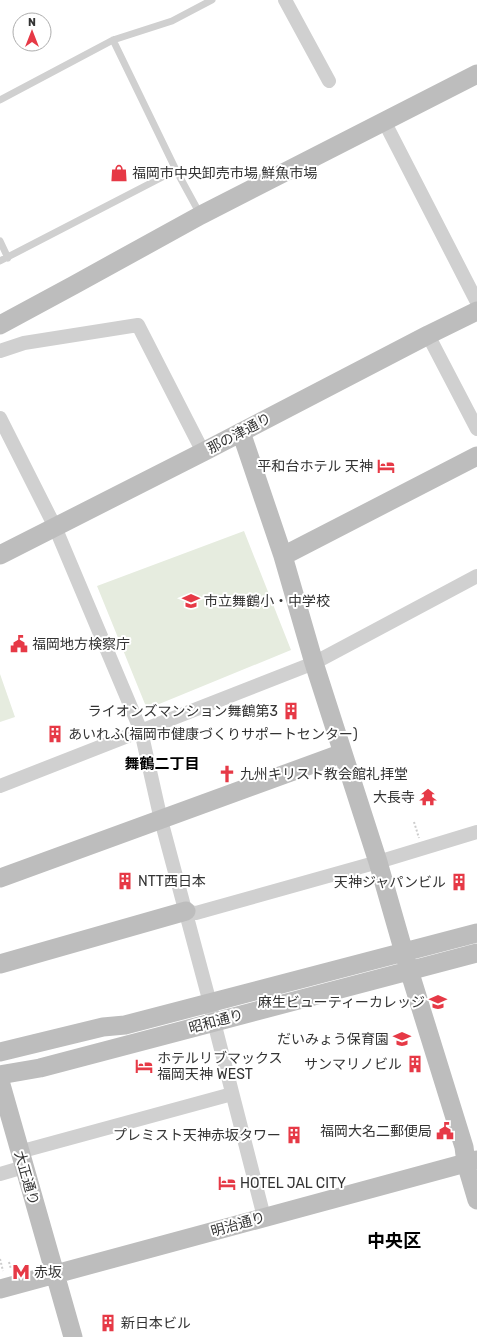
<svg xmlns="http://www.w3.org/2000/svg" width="477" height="1337" viewBox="0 0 477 1337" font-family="Rubik,'Noto Sans JP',sans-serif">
	<rect width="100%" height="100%" fill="#fff"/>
	<!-- green -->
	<path fill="#e6ecdf" d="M244,531L291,650L147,709L97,586Z
		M0,674L15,717L0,722Z"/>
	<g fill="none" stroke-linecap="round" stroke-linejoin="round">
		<!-- path -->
		<path stroke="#cdcdcd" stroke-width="2" stroke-dasharray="2 2" stroke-linecap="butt" d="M414,822L419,838
			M0,1259L3,1271
			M9,1262L11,1269"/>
		<!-- lane -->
		<path stroke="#d0d0d0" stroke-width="7" d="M0,100L113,40L172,21L212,0
			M176,170L200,214
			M0,241L8,258
			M0,261L176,170L113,40"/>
		<!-- street -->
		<path stroke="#d0d0d0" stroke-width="14" d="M285,0L329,81
			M384,121L477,302
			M428,335L477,429
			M0,351L24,343L138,325L203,452
			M0,418L55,527L141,731L161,820L210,1003L214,1022L264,1217
			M0,786L314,663L477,576
			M186,911L196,913L378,862L477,832
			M19,1152L232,1094
			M0,1174L24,1167"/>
		<!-- secondary -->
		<path stroke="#bdbdbd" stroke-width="19" d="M0,325L74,285L201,215L477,74
			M241,432L283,556L314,663L378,862L409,970L464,1147L466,1163L477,1200
			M0,555L203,452L428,335L477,311
			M283,556L477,456
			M0,878L343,753
			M0,964L186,911
			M0,1052L103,1027L125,1025L477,933
			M0,1075L40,1068L477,953
			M0,1081L73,1337
			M0,1289L477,1160"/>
	</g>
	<!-- icons -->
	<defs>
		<g id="shop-bare" transform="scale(1.38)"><path d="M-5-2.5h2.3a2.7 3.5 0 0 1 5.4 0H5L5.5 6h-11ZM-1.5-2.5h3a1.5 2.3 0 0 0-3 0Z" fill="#e63946" stroke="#fff" stroke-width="2.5" paint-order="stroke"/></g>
		<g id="hotel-bare" transform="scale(1.38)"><path d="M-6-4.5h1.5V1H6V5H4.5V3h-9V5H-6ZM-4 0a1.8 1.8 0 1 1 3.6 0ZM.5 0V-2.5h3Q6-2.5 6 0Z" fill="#e63946" stroke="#fff" stroke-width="2.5" paint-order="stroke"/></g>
		<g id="school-bare" transform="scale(1.38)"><path d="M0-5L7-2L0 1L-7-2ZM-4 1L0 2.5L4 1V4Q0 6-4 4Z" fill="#e63946" stroke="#fff" stroke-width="2.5" paint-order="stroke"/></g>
		<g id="civic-bare" transform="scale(1.38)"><path d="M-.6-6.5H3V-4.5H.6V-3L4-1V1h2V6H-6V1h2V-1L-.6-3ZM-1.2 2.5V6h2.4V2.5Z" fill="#e63946" stroke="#fff" stroke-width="2.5" paint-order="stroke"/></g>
		<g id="building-bare" transform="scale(1.38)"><path d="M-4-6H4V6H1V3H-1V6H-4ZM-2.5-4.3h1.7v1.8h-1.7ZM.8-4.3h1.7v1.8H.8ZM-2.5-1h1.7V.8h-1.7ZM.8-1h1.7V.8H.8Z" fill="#e63946" stroke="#fff" stroke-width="2.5" paint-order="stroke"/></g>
		<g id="church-bare" transform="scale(1.38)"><path d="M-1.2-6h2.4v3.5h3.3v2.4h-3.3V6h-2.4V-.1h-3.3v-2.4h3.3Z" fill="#e63946" stroke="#fff" stroke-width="2.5" paint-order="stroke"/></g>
		<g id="temple-bare" transform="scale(1.38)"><path d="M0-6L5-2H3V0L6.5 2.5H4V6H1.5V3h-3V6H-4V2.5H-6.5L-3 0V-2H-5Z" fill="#e63946" stroke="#fff" stroke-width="2.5" paint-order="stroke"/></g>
		<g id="university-bare" transform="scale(1.38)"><path d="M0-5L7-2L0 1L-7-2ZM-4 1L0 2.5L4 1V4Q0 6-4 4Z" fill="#e63946" stroke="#fff" stroke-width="2.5" paint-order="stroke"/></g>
		<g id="metro-bare" transform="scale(1.38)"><path d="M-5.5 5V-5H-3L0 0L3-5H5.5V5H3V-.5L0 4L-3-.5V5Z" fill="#e63946" stroke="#fff" stroke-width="2.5" paint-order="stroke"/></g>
	</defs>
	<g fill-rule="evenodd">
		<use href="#shop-bare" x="119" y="173"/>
		<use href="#hotel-bare" x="386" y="466"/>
		<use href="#school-bare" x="191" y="601"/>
		<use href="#civic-bare" x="19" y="644"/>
		<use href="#building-bare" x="291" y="711"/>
		<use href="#building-bare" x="55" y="734"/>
		<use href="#church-bare" x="227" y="774"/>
		<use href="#temple-bare" x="428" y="797"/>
		<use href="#building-bare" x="125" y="881"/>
		<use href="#building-bare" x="459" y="882"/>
		<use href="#university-bare" x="438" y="1002"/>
		<use href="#school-bare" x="402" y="1039"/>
		<use href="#building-bare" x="415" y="1064"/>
		<use href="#hotel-bare" x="144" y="1066"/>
		<use href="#civic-bare" x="445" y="1131"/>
		<use href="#building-bare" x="294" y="1135"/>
		<use href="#hotel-bare" x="227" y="1183"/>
		<use href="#metro-bare" x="21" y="1272"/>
		<use href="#building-bare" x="108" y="1323"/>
	</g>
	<g text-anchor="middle" stroke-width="4" stroke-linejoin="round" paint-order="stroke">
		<!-- poi labels -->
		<g font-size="14" fill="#333" stroke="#fff" text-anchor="start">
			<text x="132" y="178">福岡市中央卸売市場 鮮魚市場</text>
			<text x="373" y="471" text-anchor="end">平和台ホテル 天神</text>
			<text x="204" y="606">市立舞鶴小・中学校</text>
			<text x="32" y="649">福岡地方検察庁</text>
			<text x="278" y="716" text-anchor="end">ライオンズマンション舞鶴第3</text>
			<text x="68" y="739">あいれふ(福岡市健康づくりサポートセンター)</text>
			<text x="240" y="779">九州キリスト教会館礼拝堂</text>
			<text x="415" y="802" text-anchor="end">大長寺</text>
			<text x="138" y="886">NTT西日本</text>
			<text x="446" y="887" text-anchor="end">天神ジャパンビル</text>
			<text x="425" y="1007" text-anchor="end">麻生ビューティーカレッジ</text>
			<text x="389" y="1044" text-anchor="end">だいみょう保育園</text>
			<text x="157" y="1063">ホテルリブマックス<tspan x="157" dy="16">福岡天神 WEST</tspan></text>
			<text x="402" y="1069" text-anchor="end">サンマリノビル</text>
			<text x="432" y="1136" text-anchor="end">福岡大名二郵便局</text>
			<text x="281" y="1140" text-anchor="end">プレミスト天神赤坂タワー</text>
			<text x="240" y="1188">HOTEL JAL CITY</text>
			<text x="34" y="1277">赤坂</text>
			<text x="121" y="1328">新日本ビル</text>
		</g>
		<!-- street labels -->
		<g font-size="14" fill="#333" stroke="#fff">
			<text transform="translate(239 433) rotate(-28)" y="5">那の津通り</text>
			<text transform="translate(216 1021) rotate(-15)" y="5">昭和通り</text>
			<text transform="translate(27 1178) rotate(74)" y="5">大正通り</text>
			<text transform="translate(238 1224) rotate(-16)" y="5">明治通り</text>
		</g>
		<!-- neighbourhood labels -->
		<g font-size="15" font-weight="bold" fill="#000" stroke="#fff">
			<text x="162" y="769">舞鶴二丁目</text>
		</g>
		<!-- district labels -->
		<g font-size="18" font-weight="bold" fill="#000" stroke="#fff">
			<text x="394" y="1247">中央区</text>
		</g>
	</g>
	<!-- north arrow -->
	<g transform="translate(32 32)"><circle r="19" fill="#ffffff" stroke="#adadad"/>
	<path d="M0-3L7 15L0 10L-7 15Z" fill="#e63946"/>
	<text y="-6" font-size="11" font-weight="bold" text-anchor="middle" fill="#333333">N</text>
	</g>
</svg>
